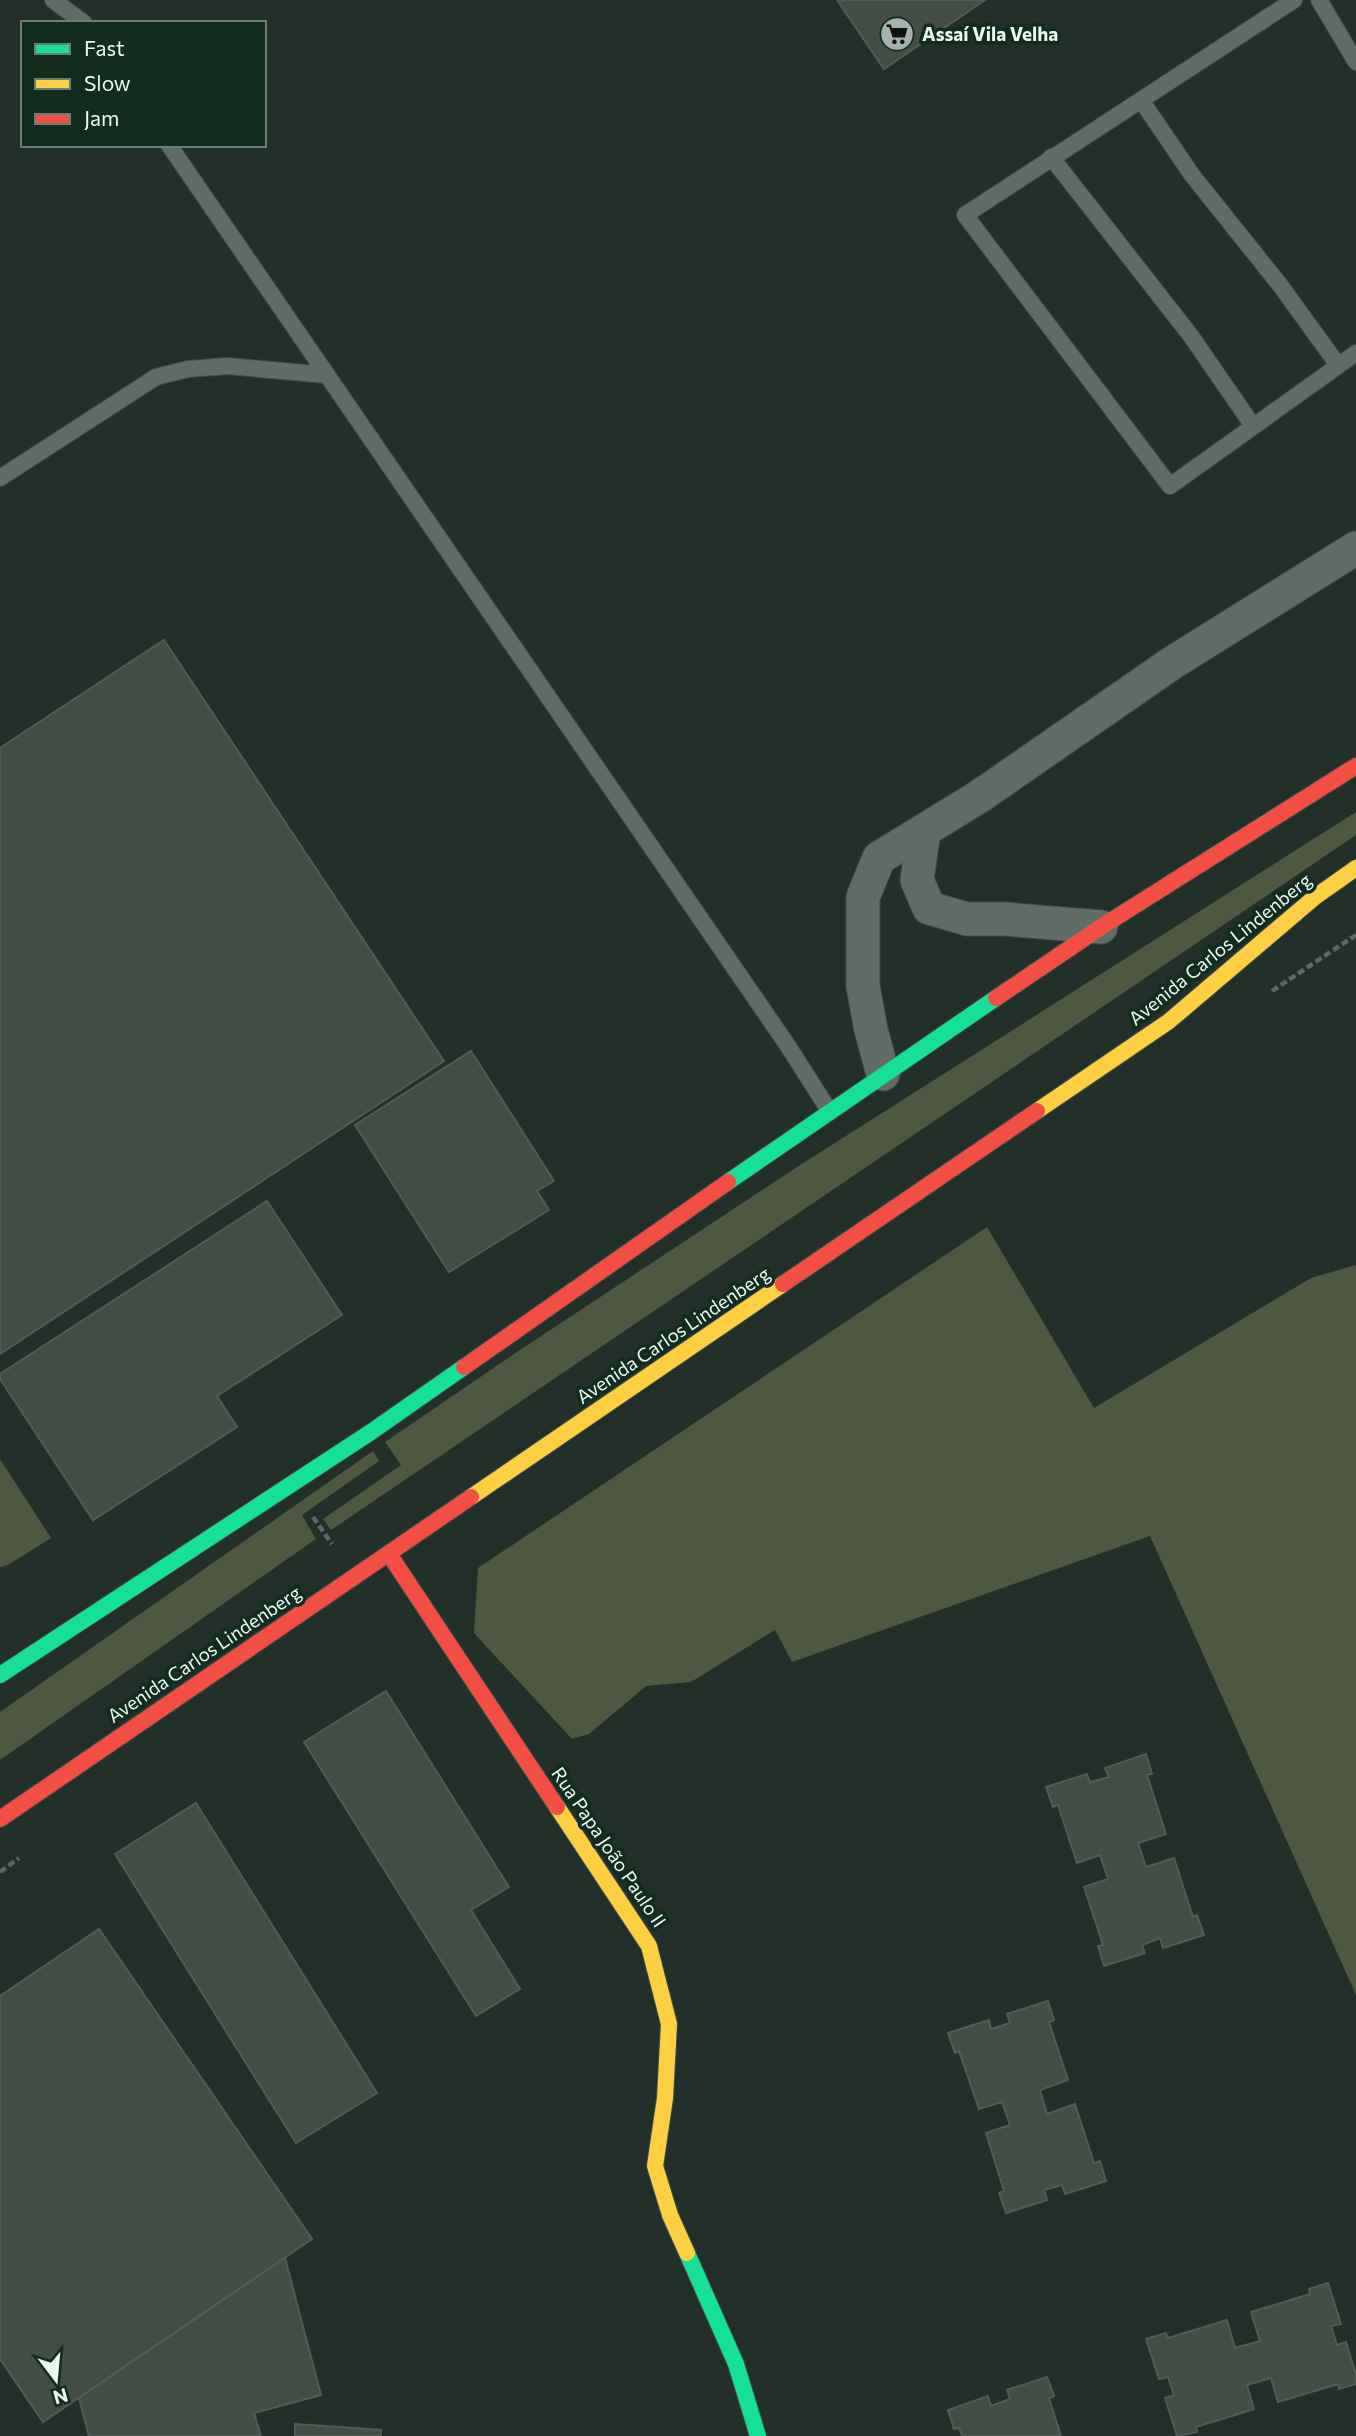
<svg xmlns="http://www.w3.org/2000/svg" width="1356" height="2436" viewBox="0 0 1356 2436" font-family="Commissioner,sans-serif">
	<rect width="100%" height="100%" fill="#233029"/>
	<!-- green -->
	<path fill="#4e5740" d="M1356,812V835L331,1530L323,1519L401,1465L385,1442L517,1352L797,1167Z
		M987,1227L1094,1408L1311,1278L1356,1265V1995L1150,1536L792,1662L775,1630L691,1682L646,1686L589,1734L572,1739L474,1633L478,1568Z
		M373,1451L379,1461L302,1515L316,1539L0,1760V1712Z
		M0,1459L51,1538L8,1565L0,1567Z"/>
	<!-- building -->
	<path fill="#434c45" stroke="#515a54" stroke-width="2" d="M837,0H985L884,69Z
		M164,640L444,1061L0,1354V748Z
		M471,1051L554,1181L537,1191L549,1210L449,1272L355,1125Z
		M267,1201L342,1315L217,1396L237,1427L93,1520L0,1379V1374Z
		M386,1691L509,1887L471,1910L520,1989L476,2016L304,1742Z
		M1146,1754L1152,1774L1147,1775L1166,1834L1138,1843L1146,1867L1174,1858L1193,1917L1197,1915L1204,1935L1163,1948L1160,1938L1142,1945L1145,1953L1104,1966L1098,1946L1103,1945L1084,1887L1108,1879L1100,1855L1077,1863L1058,1805L1053,1807L1046,1787L1087,1774L1090,1782L1109,1777L1105,1768Z
		M196,1803L377,2093L296,2143L115,1854Z
		M99,1929L312,2239L43,2422L0,2359V1996Z
		M1048,2001L1054,2020L1049,2022L1068,2080L1040,2090L1047,2114L1075,2104L1094,2163L1100,2161L1106,2181L1065,2194L1062,2185L1044,2190L1047,2200L1006,2213L999,2193L1004,2191L986,2133L1010,2125L1002,2102L979,2109L959,2051L955,2053L948,2033L989,2020L991,2029L1010,2023L1007,2014Z
		M285,2258L321,2395L254,2413L261,2436H89L79,2398Z
		M1328,2283L1341,2324L1331,2326L1337,2345L1346,2342L1356,2375V2384L1339,2389L1338,2384L1278,2402L1271,2378L1247,2385L1254,2409L1196,2427L1197,2432L1177,2436L1165,2398L1174,2395L1168,2377L1159,2379L1146,2339L1166,2333L1168,2338L1227,2320L1235,2348L1260,2341L1251,2312L1310,2294L1309,2289Z
		M1047,2377L1054,2396L1049,2398L1061,2436H962L959,2428L954,2429L948,2410L988,2396L991,2406L1010,2399L1007,2390Z
		M295,2424L381,2430V2436H295Z"/>
	<g fill="none" stroke-linecap="round" stroke-linejoin="round">
		<!-- lane casing -->
		<g stroke="#414c47" stroke-width="18">
			<path id="lane" d="M53,0L84,23
				M1294,0L965,215L1170,486L1356,353
				M1319,0L1356,62
				M1141,100L1192,175L1280,285L1338,365
				M169,145L788,1046L830,1112
				M1051,157L1191,336L1253,426
				M0,478L156,377L188,369L228,366L326,375"/>
		</g>
		<!-- street casing -->
		<g stroke="#414c47" stroke-width="35">
			<path id="street" d="M924,831L917,880L929,908L967,919H1004L1101,927
				M883,1074L871,1030L863,986V897L879,858L980,796L1172,663L1356,548"/>
		</g>
		<!-- fast casing -->
		<g stroke="#414c47" stroke-width="18">
			<path id="fast" d="M728,1182L996,998
				M0,1675L371,1432L464,1367
				M687,2253L736,2364L758,2436"/>
		</g>
		<!-- slow casing -->
		<g stroke="#414c47" stroke-width="18">
			<path id="slow" d="M1037,1111L1168,1022L1315,897L1356,868
				M471,1497L783,1284
				M557,1807L649,1946L669,2024L665,2098L655,2166L670,2215L687,2253"/>
		</g>
		<!-- jam casing -->
		<g stroke="#414c47" stroke-width="18">
			<path id="jam" d="M996,998L1101,927L1356,766
				M783,1284L1037,1111
				M464,1367L728,1182
				M389,1554L557,1807
				M0,1819L471,1497"/>
		</g>
		<!-- path -->
		<path stroke="#5e6762" stroke-width="4.5" stroke-dasharray="7 3.5" stroke-linecap="butt" d="M1272,991L1356,935
			M313,1517L332,1544
			M0,1872L19,1858"/>
		<!-- lane -->
		<use href="#lane" stroke="#626c66" stroke-width="16"/>
		<!-- street -->
		<use href="#street" stroke="#626c66" stroke-width="33"/>
		<!-- fast -->
		<use href="#fast" stroke="#16e098" stroke-width="16"/>
		<!-- slow -->
		<use href="#slow" stroke="#ffcf43" stroke-width="16"/>
		<!-- jam -->
		<use href="#jam" stroke="#f24e42" stroke-width="16"/>
	</g>
	<!-- icons -->
	<defs>
		<g id="supermarket-disc" transform="scale(1.75)"><circle r="9.5" fill="#a4b3ab" stroke="#132c20"/><path d="M-6-5.5h2.5l.6 2H6L4.5 2H-2.5L-4.4-4H-6ZM-1.5 3.2a1.3 1.3 0 1 0 .1 0ZM3 3.2a1.3 1.3 0 1 0 .1 0Z" fill="#111"/></g>
	</defs>
	<g fill-rule="evenodd">
		<use href="#supermarket-disc" x="897" y="34"/>
	</g>
	<g text-anchor="middle" stroke-width="7" stroke-linejoin="round" paint-order="stroke">
		<!-- poi labels -->
		<g font-size="19" font-weight="bold" fill="#eaf9f1" stroke="#132c20" text-anchor="start">
			<text x="922" y="41">Assaí Vila Velha</text>
		</g>
		<!-- street labels -->
		<g font-size="19" fill="#eaf9f1" stroke="#132c20">
			<text transform="translate(1220 949) rotate(-39)" y="7">Avenida Carlos Lindenberg</text>
			<text transform="translate(673 1335) rotate(-34)" y="7">Avenida Carlos Lindenberg</text>
			<text transform="translate(204 1654) rotate(-34)" y="7">Avenida Carlos Lindenberg</text>
			<text transform="translate(609 1847) rotate(56)" y="7">Rua Papa João Paulo II</text>
		</g>
	</g>
	<!-- legend -->
	<rect x="21" y="21" width="245" height="126" fill="#132c20" stroke="#697e74" stroke-width="2"/>
	<rect x="35" y="44" width="35" height="10" fill="#16e098" stroke="#697e74" stroke-width="2"/>
	<text x="84" y="56" font-size="21" fill="#eaf9f1">Fast</text>
	<rect x="35" y="79" width="35" height="10" fill="#ffcf43" stroke="#697e74" stroke-width="2"/>
	<text x="84" y="91" font-size="21" fill="#eaf9f1">Slow</text>
	<rect x="35" y="114" width="35" height="10" fill="#f24e42" stroke="#697e74" stroke-width="2"/>
	<text x="84" y="126" font-size="21" fill="#eaf9f1">Jam</text>
	<!-- north arrow -->
	<g transform="translate(56 2380) rotate(164)" stroke="#132c20" stroke-width="5" paint-order="stroke">
	<path d="M0-5L12 26L0 18L-12 26Z" fill="#eaf9f1"/>
	<text y="-10" font-size="19" font-weight="bold" text-anchor="middle" fill="#eaf9f1">N</text>
	</g>
</svg>
